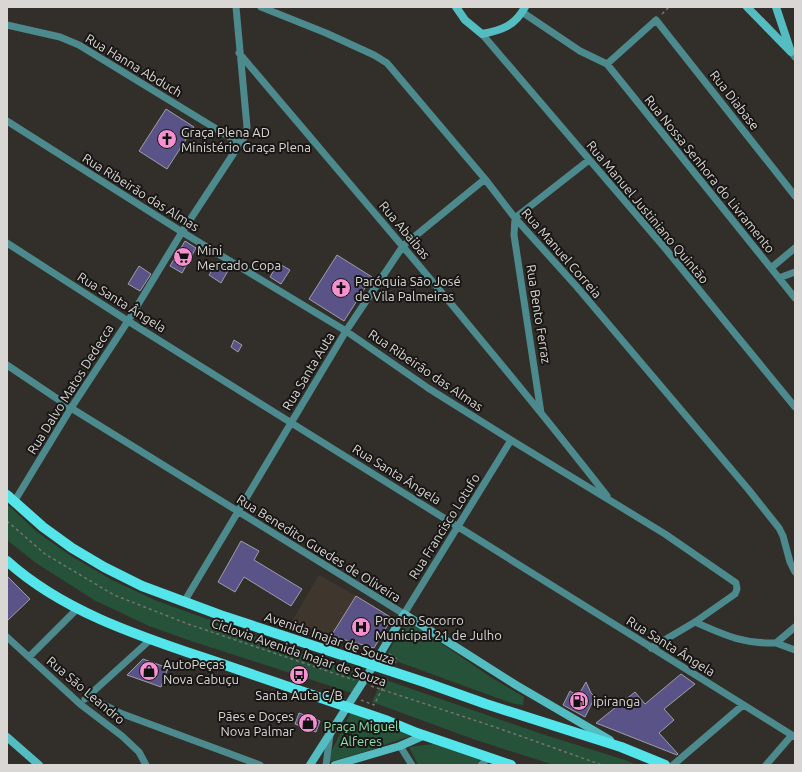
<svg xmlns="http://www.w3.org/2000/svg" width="802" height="772" viewBox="0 0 802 772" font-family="Ubuntu,sans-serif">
	<rect width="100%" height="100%" fill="#322f2a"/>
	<!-- built -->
	<path fill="#3f372e" d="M319,575L356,596L331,636L292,621Z"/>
	<!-- green -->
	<path fill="#255239" d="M7,504L37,532L71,556L112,580L157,601L363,675L352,693L191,641L149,626L94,600L36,563L7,540Z
		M407,620L492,678L524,697L523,705L515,704L500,699L385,657Z
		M383,679L539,733L625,760L637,765H554L473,739L372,702Z
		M352,710L416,734L364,752L329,762L332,750Z
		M441,743L482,757L476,765H418L409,747Z"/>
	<!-- building -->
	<path fill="#5a5388" stroke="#9f9ea5" d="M166,109L194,127L167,169L139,151Z
		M185,241L196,248L182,273L170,266Z
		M337,255L372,277L344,321L309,299Z
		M217,262L229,269L221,283L209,275Z
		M278,263L290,270L281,284L270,277Z
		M139,266L151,274L140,291L128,284Z
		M234,340L242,345L238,352L231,347Z
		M241,541L259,551L254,560L302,589L291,606L244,577L235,592L218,582Z
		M7,576L30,599L7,621Z
		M356,596L392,618L374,648L331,636Z
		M143,659L168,668L161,687L127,675Z
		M681,674L695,684L664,709L674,720L659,733L678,754L677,755L596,723L635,692L645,704Z
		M586,682L591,693L595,697L585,717L563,705L570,691L578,696Z
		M299,713L320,721L316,732L295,724Z"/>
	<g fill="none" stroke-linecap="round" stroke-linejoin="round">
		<!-- path -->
		<path stroke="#76736f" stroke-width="1.5" stroke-dasharray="3 3" stroke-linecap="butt" d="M662,14L669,7
			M7,521L45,554L114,595L188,624L354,680
			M389,654L397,659L395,663
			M371,686L495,727L602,765
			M361,700L374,705L387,679"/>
		<!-- street -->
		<path stroke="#4c8a8d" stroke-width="7" d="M261,7L326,33L374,55L387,63L485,179L515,218L577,287L748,489L779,528L783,536L790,562L795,572
			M522,12L580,51L607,64L795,298
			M7,25L60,37L79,45L241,144
			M482,34L664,247L795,407
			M791,52L795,57
			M239,53C363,200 489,345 607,496
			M607,64L656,20L795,196
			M7,121L182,232L346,331L428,388L511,440L665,534L736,583L737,589L735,594L695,622L651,648
			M7,243L128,321L795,737
			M771,268L795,248
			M779,278L795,272
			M7,365L71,408L404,614L511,440
			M541,413L514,235L515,218L589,160
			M14,502L71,408L128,321L182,232L245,136L247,127L236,7
			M184,602L346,331L403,246L485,179
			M695,622C724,635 743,644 776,643L795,627
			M7,637L80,704L122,736L139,752L146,765
			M776,643L795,650
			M29,657L78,608
			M88,697L120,713L260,765
			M85,699L150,640
			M400,746L412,765
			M326,765L330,735
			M481,765L489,757
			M673,765L743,705
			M766,765L792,735"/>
		<!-- secondary -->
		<path stroke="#53bdc2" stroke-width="8" d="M456,7L465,20L482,34C502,30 515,26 525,7
			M747,7L791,52
			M776,7L790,49
			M7,737L39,765
			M310,765L373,666L404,614L516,685L610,740
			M335,765L400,746L425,735"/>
		<!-- primary -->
		<path stroke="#54e5eb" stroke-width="10" d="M7,495L43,527L72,548L104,567L142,586L220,615L427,683L486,704L621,747L665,765
			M7,561C68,616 152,640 228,666C281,684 335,703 388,721L417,733L511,765"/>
	</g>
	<!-- icons -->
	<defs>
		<g id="church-disc" transform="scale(1)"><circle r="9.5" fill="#f590d1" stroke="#191715"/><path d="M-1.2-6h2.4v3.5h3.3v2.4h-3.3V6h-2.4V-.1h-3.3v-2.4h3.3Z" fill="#111"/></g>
		<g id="supermarket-disc" transform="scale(1)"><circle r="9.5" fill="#f590d1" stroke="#191715"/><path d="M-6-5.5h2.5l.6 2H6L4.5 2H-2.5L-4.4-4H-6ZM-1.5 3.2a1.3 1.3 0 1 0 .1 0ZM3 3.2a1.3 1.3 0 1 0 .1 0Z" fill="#111"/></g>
		<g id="hospital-disc" transform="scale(1)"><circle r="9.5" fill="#f590d1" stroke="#191715"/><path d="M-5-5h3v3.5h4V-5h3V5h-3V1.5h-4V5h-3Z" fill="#111"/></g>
		<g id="shop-disc" transform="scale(1)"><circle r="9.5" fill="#f590d1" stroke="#191715"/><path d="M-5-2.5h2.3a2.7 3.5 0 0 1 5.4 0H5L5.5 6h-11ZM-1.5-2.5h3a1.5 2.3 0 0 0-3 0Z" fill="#111"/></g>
		<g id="bus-disc" transform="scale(1)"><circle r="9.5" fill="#f590d1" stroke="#191715"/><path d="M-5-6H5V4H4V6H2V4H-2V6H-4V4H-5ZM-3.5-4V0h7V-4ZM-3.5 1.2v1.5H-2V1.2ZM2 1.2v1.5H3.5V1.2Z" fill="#111"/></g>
		<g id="fuel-disc" transform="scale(1)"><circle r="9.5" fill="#f590d1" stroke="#191715"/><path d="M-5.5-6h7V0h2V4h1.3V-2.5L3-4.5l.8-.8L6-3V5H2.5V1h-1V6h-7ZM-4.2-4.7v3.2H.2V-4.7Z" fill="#111"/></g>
	</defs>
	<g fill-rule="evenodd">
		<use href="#church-disc" x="167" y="139"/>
		<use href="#supermarket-disc" x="183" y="257"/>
		<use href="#church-disc" x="341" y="288"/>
		<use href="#hospital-disc" x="361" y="627"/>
		<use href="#shop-disc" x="149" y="671"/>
		<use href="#bus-disc" x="299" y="675"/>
		<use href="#fuel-disc" x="579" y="701"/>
		<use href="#shop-disc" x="308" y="723"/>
	</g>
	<g text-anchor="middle" stroke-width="4" stroke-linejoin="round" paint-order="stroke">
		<!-- street labels -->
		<g font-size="13" fill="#d9d7d4" stroke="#191715">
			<text transform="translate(134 65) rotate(31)" y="5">Rua Hanna Abduch</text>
			<text transform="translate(735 100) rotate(52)" y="5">Rua Diabase</text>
			<text transform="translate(710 174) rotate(51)" y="5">Rua Nossa Senhora do Livramento</text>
			<text transform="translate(141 192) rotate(32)" y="5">Rua Ribeirão das Almas</text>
			<text transform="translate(648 212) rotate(50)" y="5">Rua Manuel Justiniano Quintão</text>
			<text transform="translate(405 230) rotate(50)" y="5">Rua Abaibas</text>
			<text transform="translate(562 253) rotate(49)" y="5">Rua Manuel Correia</text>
			<text transform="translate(122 302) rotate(32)" y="5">Rua Santa Ângela</text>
			<text transform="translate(539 314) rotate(81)" y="5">Rua Bento Ferraz</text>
			<text transform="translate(426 370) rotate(34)" y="5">Rua Ribeirão das Almas</text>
			<text transform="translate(308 371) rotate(-59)" y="5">Rua Santa Auta</text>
			<text transform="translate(70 389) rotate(-58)" y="5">Rua Dalvo Matos Dedecca</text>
			<text transform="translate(397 474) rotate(32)" y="5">Rua Santa Ângela</text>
			<text transform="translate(444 526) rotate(-58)" y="5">Rua Francisco Lotufo</text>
			<text transform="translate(319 548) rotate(32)" y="5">Rua Benedito Guedes de Oliveira</text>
			<text transform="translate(330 638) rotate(19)" y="5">Avenida Inajar de Souza</text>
			<text transform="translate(671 646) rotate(32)" y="5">Rua Santa Ângela</text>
			<text transform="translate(299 652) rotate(19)" y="5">Ciclovia Avenida Inajar de Souza</text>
			<text transform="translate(86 690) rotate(40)" y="5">Rua São Leandro</text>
		</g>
		<!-- poi labels -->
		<g font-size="13" fill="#d9d7d4" stroke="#191715" text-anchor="start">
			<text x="181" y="137">Graça Plena AD<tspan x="181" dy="15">Ministério Graça Plena</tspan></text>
			<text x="197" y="255">Mini<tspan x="197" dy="15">Mercado Copa</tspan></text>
			<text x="355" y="286">Paróquia São José<tspan x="355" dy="15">de Vila Palmeiras</tspan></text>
			<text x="375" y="625">Pronto Socorro<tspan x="375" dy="15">Municipal 21 de Julho</tspan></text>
			<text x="163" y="669">AutoPeças<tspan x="163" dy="15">Nova Cabuçu</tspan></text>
			<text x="299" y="700" text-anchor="middle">Santa Auta C/B</text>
			<text x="593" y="706">ipiranga</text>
			<text x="294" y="721" text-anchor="end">Pães e Doçes<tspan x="294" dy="15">Nova Palmar</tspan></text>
		</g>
		<!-- park labels -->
		<g font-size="13" fill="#88e1ad" stroke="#191715">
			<text x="361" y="731">Praça Miguel<tspan x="361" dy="15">Alferes</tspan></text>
		</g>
	</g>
	<!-- border -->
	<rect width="802" height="772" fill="none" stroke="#d9d7d4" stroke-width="16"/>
</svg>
